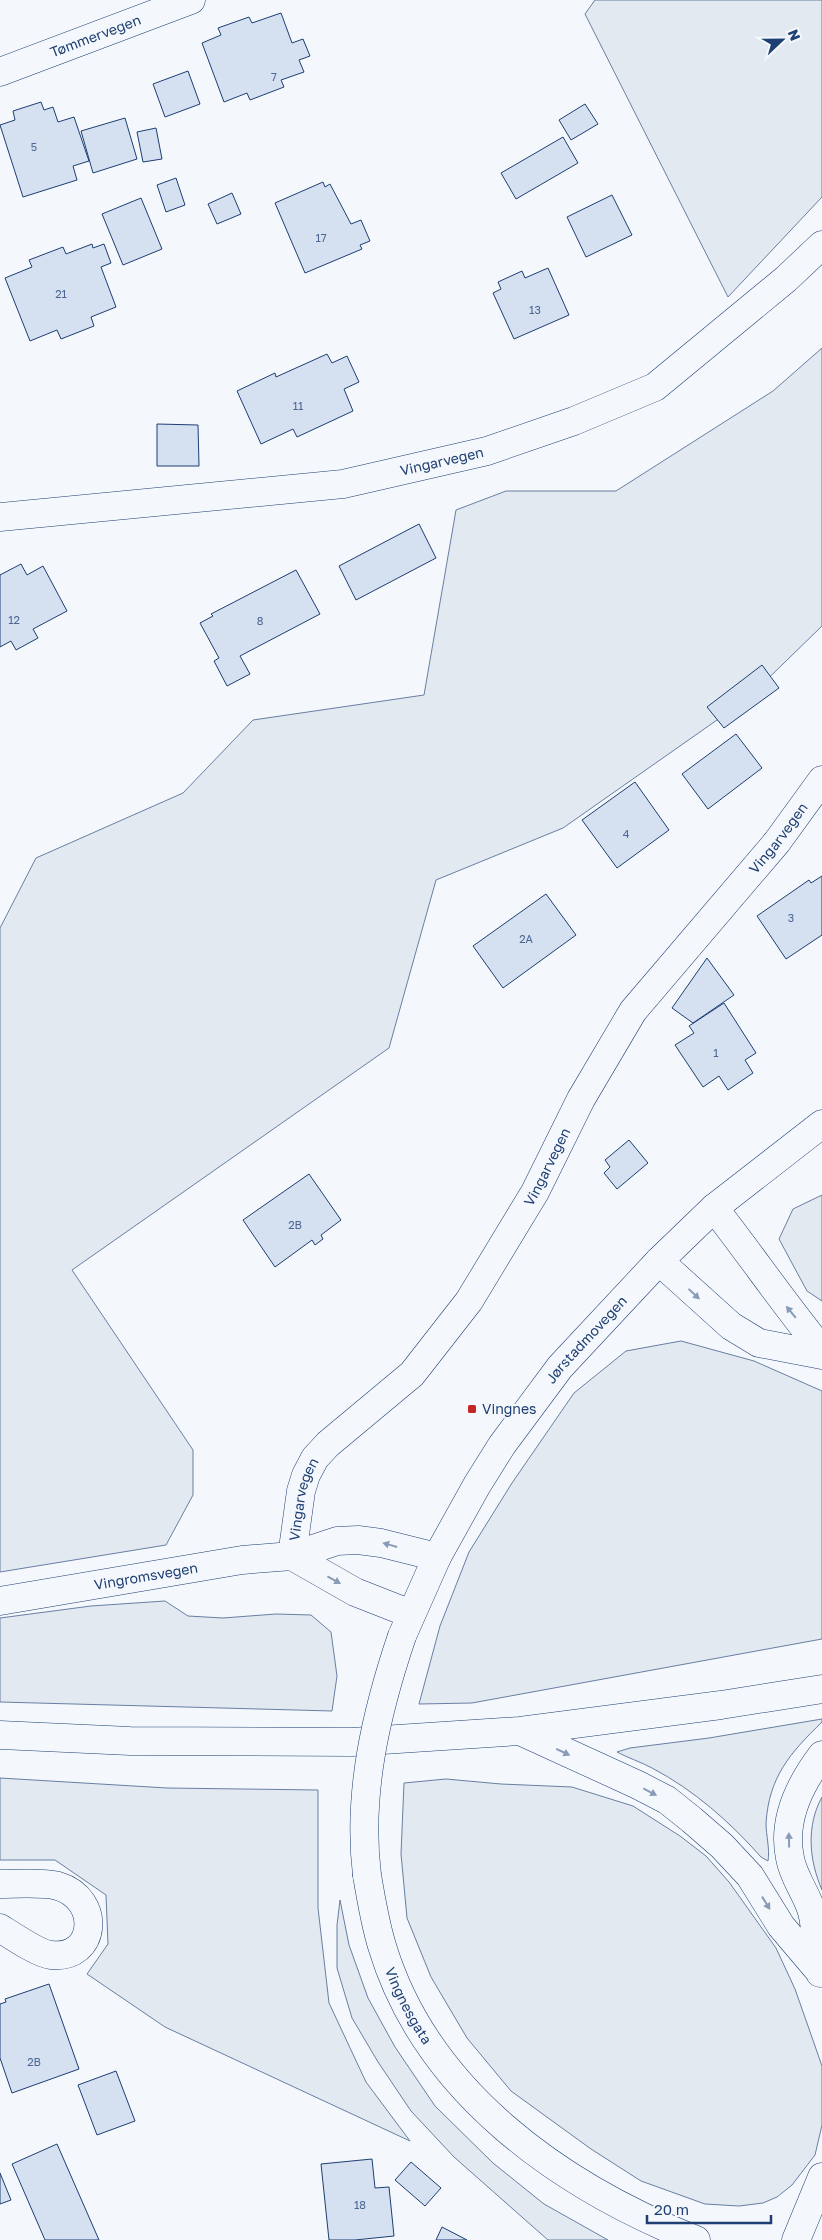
<svg xmlns="http://www.w3.org/2000/svg" width="822" height="2240" viewBox="0 0 822 2240" font-family="'Golos Text',sans-serif">
	<rect width="100%" height="100%" fill="#f4f7fb"/>
	<!-- green -->
	<path fill="#e3e9f0" stroke="#687fa3" d="M595,0H822V197L728,297L585,14Z
		M822,348V626L747,699L563,828L436,880L389,1048L72,1270L193,1450V1495L166,1545L0,1572V928L36,858L183,793L253,720L424,695L456,510L506,491H616L773,391Z
		M822,1195V1301L807,1291L779,1239L793,1209Z
		M681,1341L754,1361L822,1391V1639L472,1703L419,1704L440,1626L469,1552L512,1483L574,1393L626,1351Z
		M165,1601L188,1616L223,1618L276,1614L311,1615L331,1632L337,1676L332,1711L0,1702V1618L91,1606Z
		M822,1719V1722C790,1753 769,1777 766,1823C766,1836 770,1848 768,1861L761,1857C730,1822 694,1790 652,1768C641,1762 628,1758 617,1752L630,1748L709,1738Z
		M0,1778L167,1788L318,1790V1908L329,2003L366,2082L410,2141L165,2027L87,1974L108,1944L106,1895L55,1860H0Z
		M446,1779L501,1784L572,1787L633,1806L680,1836L706,1856L729,1882L776,1948L795,1989L822,2066V2125L815,2155L792,2185L777,2197L763,2203L739,2206L705,2204L641,2181L591,2149L511,2091L467,2038L431,1977L407,1918L401,1854L404,1783Z
		M822,1797V1890C809,1860 806,1826 822,1797Z
		M340,1900L349,1945L368,1998L395,2047L435,2106L493,2163L544,2204L608,2240H548L454,2157L411,2111L378,2062L352,2018L337,1968V1925Z"/>
	<!-- building -->
	<path fill="#d5e0f0" stroke="#1d3f73" d="M281,13L292,43L303,39L310,56L299,60L304,72L281,80L284,87L250,100L247,93L224,102L202,43L221,35L218,28L249,17L252,23Z
		M188,71L200,104L165,117L153,84Z
		M41,102L44,110L53,107L58,122L74,117L89,161L73,166L77,180L23,197L0,125L15,120L13,111Z
		M585,104L598,124L571,140L559,120Z
		M125,118L137,159L93,173L81,131Z
		M156,128L162,159L143,162L137,132Z
		M563,137L578,163L516,199L501,173Z
		M176,178L185,205L166,212L157,185Z
		M323,182L325,187L330,184L351,224L361,220L370,241L360,245L362,249L305,273L275,203Z
		M232,193L241,214L217,224L208,204Z
		M612,195L632,235L586,257L567,217Z
		M141,198L162,249L123,265L102,214Z
		M92,244L93,248L104,244L111,263L101,267L116,307L91,317L94,326L61,339L57,330L30,341L5,278L32,267L29,260L63,247L66,254Z
		M548,268L569,315L514,339L493,293L501,289L498,282L522,271L525,278Z
		M327,354L332,363L347,356L359,382L344,389L353,411L297,437L293,429L261,444L237,391L275,373L276,377Z
		M157,424L198,425L199,466H157Z
		M419,524L436,558L356,600L339,566Z
		M21,564L27,575L43,566L67,611L33,629L38,638L16,650L11,641L0,647V575Z
		M296,570L320,614L240,656L250,674L227,686L214,661L219,658L200,623L213,616L211,614Z
		M762,665L779,688L724,728L707,707Z
		M736,734L762,768L708,809L682,774Z
		M635,782L669,830L617,868L582,820Z
		M822,876V935L786,959L757,916L809,880L811,883Z
		M546,894L576,935L503,988L473,946Z
		M707,958L734,995L693,1023L672,1008Z
		M724,1003L756,1053L745,1060L753,1073L728,1090L719,1076L703,1087L675,1045L694,1033L689,1026Z
		M629,1140L648,1163L617,1189L604,1173L610,1167L605,1160Z
		M309,1174L341,1220L321,1235L323,1239L315,1245L312,1240L275,1267L243,1220Z
		M49,1984L79,2069L12,2093L0,2058V2004L6,2002L5,1999Z
		M116,2071L135,2121L97,2135L78,2085Z
		M57,2144L99,2240H45L12,2164Z
		M372,2159L375,2188L389,2187L394,2236L355,2240H329L321,2164Z
		M411,2162L441,2188L425,2206L395,2180Z
		M0,2173L11,2200L0,2204Z
		M442,2227L467,2240H436Z"/>
	<g fill="none" stroke-linecap="round" stroke-linejoin="round">
		<!-- minor casing -->
		<g stroke="#1d3f73" stroke-width="29">
			<g id="minor">
				<path id="s1" d="M0,72L191,0"/>
				<path d="M0,1884C15,1884 44,1882 58,1886C102,1899 97,1960 51,1955C39,1954 11,1935 0,1928"/>
			</g>
		</g>
		<!-- tertiary casing -->
		<g stroke="#1d3f73" stroke-width="29">
			<g id="tertiary">
				<path id="s2" d="M0,517L343,484L487,451L574,421L655,387L786,279L822,245"/>
				<path id="s3" d="M292,1556L301,1491L306,1475L315,1458L328,1444L412,1374L469,1301L535,1192L581,1099L633,1011L777,842L822,780"/>
			</g>
		</g>
		<!-- secondary casing -->
		<g stroke="#1d3f73" stroke-width="29">
			<g id="secondary">
				<path d="M292,1556L355,1592L411,1614"/>
				<path id="s4" d="M0,1601L242,1560L292,1556L337,1541L358,1540L381,1543L437,1557"/>
			</g>
		</g>
		<!-- primary casing -->
		<g stroke="#1d3f73" stroke-width="29">
			<g id="primary">
				<path id="s5" d="M402,1636L437,1557L477,1485L502,1445L560,1367L659,1261L714,1208L822,1124"/>
				<path id="s6" d="M367,1875C371,1899 375,1923 382,1946C426,2092 560,2186 696,2240"/>
			</g>
		</g>
		<!-- trunk casing -->
		<g stroke="#1d3f73" stroke-width="29">
			<path id="trunk" d="M714,1208C751,1255 784,1304 822,1350
				M659,1261L731,1326L759,1343L822,1355
				M520,1731L638,1785L667,1800L692,1820L722,1846L750,1876L781,1926L820,1972
				M0,1735L130,1741L352,1742L520,1731L721,1705L822,1689
				M820,1973C816,1953 817,1931 812,1912C807,1894 793,1877 790,1858C782,1821 800,1784 822,1755
				M796,2240L822,2177"/>
		</g>
		<!-- minor -->
		<use href="#minor" stroke="#f4f7fb" stroke-width="28"/>
		<!-- tertiary -->
		<use href="#tertiary" stroke="#f4f7fb" stroke-width="28"/>
		<!-- secondary -->
		<use href="#secondary" stroke="#f4f7fb" stroke-width="28"/>
		<!-- primary -->
		<use href="#primary" stroke="#f4f7fb" stroke-width="28"/>
		<!-- trunk -->
		<use href="#trunk" stroke="#f4f7fb" stroke-width="28"/>
		<!-- primary-bridge casing -->
		<g stroke="#1d3f73" stroke-width="29" stroke-linecap="butt">
			<path id="primary-bridge" d="M367,1875C357,1794 376,1713 402,1636"/>
		</g>
		<!-- primary-bridge -->
		<use href="#primary-bridge" stroke="#f4f7fb" stroke-width="28"/>
	</g>
	<!-- one-way arrows -->
	<defs><path id="oneway-solid" d="M-6-.8H1V-3.2L6.5 0L1 3.2V.8H-6Z" transform="scale(1.25)"/></defs>
	<g fill="#889bb7">
		<use href="#oneway-solid" transform="translate(694 1294) rotate(43)"/>
		<use href="#oneway-solid" transform="translate(791 1312) rotate(-130)"/>
		<use href="#oneway-solid" transform="translate(390 1545) rotate(-164)"/>
		<use href="#oneway-solid" transform="translate(334 1580) rotate(29)"/>
		<use href="#oneway-solid" transform="translate(563 1752) rotate(25)"/>
		<use href="#oneway-solid" transform="translate(650 1792) rotate(28)"/>
		<use href="#oneway-solid" transform="translate(789 1840) rotate(-91)"/>
		<use href="#oneway-solid" transform="translate(766 1903) rotate(58)"/>
	</g>
	<!-- markers -->
	<rect fill="#c62828" stroke="#f4f7fb" stroke-width="2" x="467" y="1404" width="10" height="10" rx="2.5"/>
	<g text-anchor="middle" stroke-width="4" stroke-linejoin="round" paint-order="stroke">
		<!-- number labels -->
		<g font-size="11" fill="#4b6792">
			<text x="274" y="81">7</text>
			<text x="34" y="151">5</text>
			<text x="321" y="242">17</text>
			<text x="61" y="298">21</text>
			<text x="535" y="314">13</text>
			<text x="298" y="410">11</text>
			<text x="14" y="624">12</text>
			<text x="260" y="625">8</text>
			<text x="626" y="838">4</text>
			<text x="791" y="922">3</text>
			<text x="526" y="943">2A</text>
			<text x="716" y="1057">1</text>
			<text x="295" y="1229">2B</text>
			<text x="34" y="2066">2B</text>
			<text x="360" y="2209">18</text>
		</g>
		<!-- street labels -->
		<g font-size="14" fill="#1d3f73" stroke="#f4f7fb">
			<text dy="5" stroke="none"><textPath href="#s1" startOffset="102">Tømmervegen</textPath></text>
			<text dy="5" stroke="none"><textPath href="#s2" startOffset="446">Vingarvegen</textPath></text>
			<text dy="5" stroke="none"><textPath href="#s3" startOffset="882">Vingarvegen</textPath></text>
			<text dy="5" stroke="none"><textPath href="#s3" startOffset="478">Vingarvegen</textPath></text>
			<text dy="5" stroke="none"><textPath href="#s5" startOffset="351">Jørstadmovegen</textPath></text>
			<text dy="5" stroke="none"><textPath href="#s3" startOffset="58">Vingarvegen</textPath></text>
			<text dy="5" stroke="none"><textPath href="#s4" startOffset="148">Vingromsvegen</textPath></text>
			<text dy="5" stroke="none"><textPath href="#s6" startOffset="138">Vingnesgata</textPath></text>
		</g>
		<!-- poi labels -->
		<g font-size="14" fill="#1d3f73" stroke="#f4f7fb" text-anchor="start">
			<text x="482" y="1414">Vingnes</text>
		</g>
	</g>
	<!-- north arrow -->
	<g transform="translate(782 40) rotate(68)" stroke="#f4f7fb" stroke-width="4" paint-order="stroke">
	<path d="M0-4L9 19L0 12L-9 19Z" fill="#1d3f73"/>
	<text y="-8" font-size="14" font-weight="bold" text-anchor="middle" fill="#1d3f73">N</text>
	</g>
	<!-- scale -->
	<path d="M647 2215v8h124v-8" fill="none" stroke="#1d3f73" stroke-width="2.5"/>
	<text x="654" y="2215" font-size="15" fill="#1d3f73" stroke="#f4f7fb" stroke-width="4" paint-order="stroke">20 m</text>
</svg>
